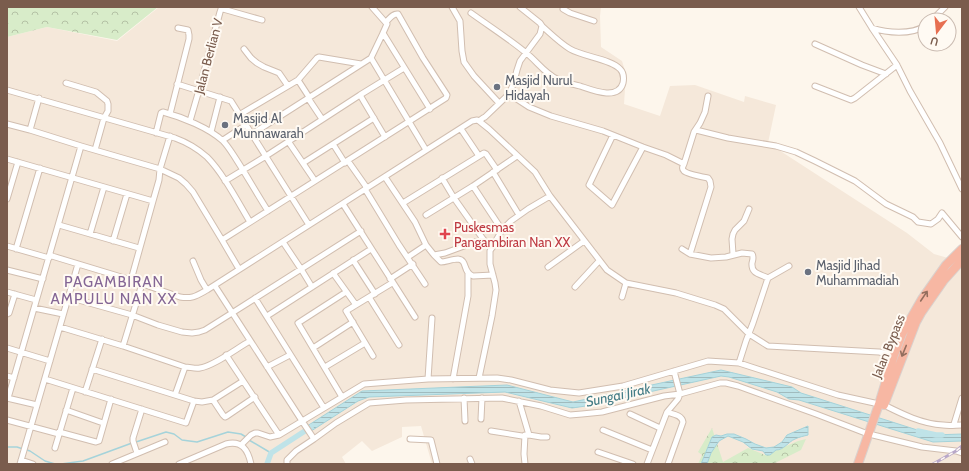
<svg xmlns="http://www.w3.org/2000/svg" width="969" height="471" viewBox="0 0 969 471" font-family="Cabin,sans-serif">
	<defs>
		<pattern id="forest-crowns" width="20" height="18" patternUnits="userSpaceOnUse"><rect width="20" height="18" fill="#d8ecc9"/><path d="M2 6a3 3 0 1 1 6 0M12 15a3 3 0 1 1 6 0" fill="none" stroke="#b4c2a5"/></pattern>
		<pattern id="water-rules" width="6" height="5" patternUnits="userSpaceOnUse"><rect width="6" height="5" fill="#bfe3e8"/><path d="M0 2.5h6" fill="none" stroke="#a0bbbe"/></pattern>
	</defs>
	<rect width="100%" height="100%" fill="#fdf6ec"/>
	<!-- residential -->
	<path fill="#f5e8da" d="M159,7H601L600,16L601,47L622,61L626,74L624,104L660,116L670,86L695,85L744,102L745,96L776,105L768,143L907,233L934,254L955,260L962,256V464H432L421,426L402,427V437L372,451L362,441L342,457L346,464H7V37L47,27L117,41Z"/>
	<!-- forest -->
	<path fill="url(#forest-crowns)" d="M7,7H158L117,40L47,27L7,37Z
		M712,428L723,462L748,448L765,455L798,441L806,439L801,450L773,464H698L702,455L698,452Z"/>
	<!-- water -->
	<path fill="url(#water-rules)" stroke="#a5d3da" d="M721,370L792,387L801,393L933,435L962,434V441L933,442L799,400L789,399L777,392L729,377L721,376L586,406L572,408L505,392L369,397L358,401L308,433L304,428L362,391L507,385L573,402Z
		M808,426V435C804,436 799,437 795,439C788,442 784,450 776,450L770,455H766L763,451L752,449L743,442L728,436L719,441L711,453L707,464H701L712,437L716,435L721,436L727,434H734L746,439L755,444L766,448L774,447L782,442L787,435Z"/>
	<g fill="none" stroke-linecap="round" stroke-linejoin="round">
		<!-- stream -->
		<path stroke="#a5d3da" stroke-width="1.5" d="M249,440L271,453
			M136,442L166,432L174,434L182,440L197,442L228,432L241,434L246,437
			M7,447H17L23,449
			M27,450L30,451L45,461L55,464
			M61,464L83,461L132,443"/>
		<!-- canal -->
		<path stroke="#bfe3e8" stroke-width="5.5" d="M918,431L936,435H942
			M267,464L271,453L311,427"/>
		<!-- minor casing -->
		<g stroke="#d1beb0" stroke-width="7">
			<path id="minor" d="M452,7L460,21L462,51L464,62L474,76L499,103
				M564,7L563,9L570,13L594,21
				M859,7L872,28L897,65L910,91L940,143L962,189
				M471,13C489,26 508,38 525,52C536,60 544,73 557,79C564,83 573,84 580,86C592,90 618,101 623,83C624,78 624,73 620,69C611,59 584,57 570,49C560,43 551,34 542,26
				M932,20L945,7
				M872,28C887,33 911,35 925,26
				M383,33L430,109
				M815,44L862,65L886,74
				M244,49L251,58L257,63L264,67L279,73L288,86
				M371,58L426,150
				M298,80L309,97
				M66,83L96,92L107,101L108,104V111L104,118L95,150
				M177,84L231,101L309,225
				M815,86L851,100L855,98L897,65
				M7,90L175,138C186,142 198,149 207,157C223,173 238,202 250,222
				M509,94L529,107L551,116L603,131L643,147L666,155L684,164C683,167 681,168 684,171C687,174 703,177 708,178L710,181L711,187L690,254L711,258L726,257L742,253L752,254C754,257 753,259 752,263C751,274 760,274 768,278
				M360,95L385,137
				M308,98L322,119
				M170,114L189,39V35L188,30L178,28
				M239,115L298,80L317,58L319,57L361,64
				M485,117L509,94L513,85L517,70L520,61L540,34L542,26L540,23L520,7
				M190,121L199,90L220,12L221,9H223L262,20
				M479,121L489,129L535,172L550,196L607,270L626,283L676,293L715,305L724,309L749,334L768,346L879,352L894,355
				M7,124L30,130L81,146L160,169L179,178L186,184L193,192L222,240L239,269
				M461,129L479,156
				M30,130L39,98
				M696,130L728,138L776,146L796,152L815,161L855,181L886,204L913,217L918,222L931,224L938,219L942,213L962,237
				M211,132L220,97
				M156,133L161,113L163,112C182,117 209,128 223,141C228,146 232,153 236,159C247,176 257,194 268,211
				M252,134L371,58L383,33L387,24L372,7
				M613,135L589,185L612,205L643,147
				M223,140L246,125
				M288,141L315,181
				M333,144L345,163
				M7,159L153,201
				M348,161L367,188
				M303,163L374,118
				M684,164L694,132L700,123L705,112L708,96
				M493,172L519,215
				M385,177L415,222L426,245L434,255L445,253L483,239L492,248
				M442,178L454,198L483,239
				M225,181L266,156L360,95L404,68
				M473,186L502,230
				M365,189L399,245L425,284
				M7,199L18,162
				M403,203L484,153L486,154L497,170
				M343,204L415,317
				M426,215L473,186L517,156
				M59,225L139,248
				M90,234L104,187
				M222,240L446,98L447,95L423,58L398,14C393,13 389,19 386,22
				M113,241L127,194
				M283,242L301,269L312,287
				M7,246L49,258
				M16,249L40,168
				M682,249L690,254
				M50,254L52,256L131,280L180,297C192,299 196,296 207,290L472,121L477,120L479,121L483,118
				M733,254L732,239L733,234L735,230L744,221L749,209
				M434,255L441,262C446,262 452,259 458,259C468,260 462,272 473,276L493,275
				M408,257L426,245
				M353,260L375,294
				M193,261L201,280L207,290
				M548,267L584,241
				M7,270L43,279
				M333,273L356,305
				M390,279L413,264
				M131,280L153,201L159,180L160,169L170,136
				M215,286L304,424L314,439
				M575,287L599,261
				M7,292L36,300
				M68,297L132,315L158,325L182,332L192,333L199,332L205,330L232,313L361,231
				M369,297L399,345
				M622,297L626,283
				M255,298L324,408
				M34,308L63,314
				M7,314L9,313L15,294
				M267,316L371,249
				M60,327L123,346L185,367C190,367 195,369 200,368C214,366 237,348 250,341
				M123,346L142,284
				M7,348L50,361
				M313,348L353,322
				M226,355L279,435
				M373,356L346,311L392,283
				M739,363L746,341L753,323L768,278L789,266
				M267,367L290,355
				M325,367L365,343
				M92,369L194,401L202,402L213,400L243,381
				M7,376L14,378
				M479,378L492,316L496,290L495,283L490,264V251L502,230L511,221L528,209L550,196
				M45,379L186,423L194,401
				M428,379L432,318
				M453,379L468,296V274
				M85,392L102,339
				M175,395L185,367
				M342,397L298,323L346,292
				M7,398L37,405
				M8,398L81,146
				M464,398L465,421
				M213,400L223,415L225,417L227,416L255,397
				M519,401L529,435L541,437H547
				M884,405C902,414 922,424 943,425C949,426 956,425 962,425
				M66,410L103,423
				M667,412C673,414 682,415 683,422L668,464
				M630,414L660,428
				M481,419L482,398
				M7,420L59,434
				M954,424L962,398
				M603,430L652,450
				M491,431L522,436L529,435
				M59,432L96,442L99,441L111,399
				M525,435L524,454L525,464
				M873,435L922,447L956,451L962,453
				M410,439L431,440L437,464
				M241,445L251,435L255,433H258L270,437L279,435L364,384L428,379L497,378L511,380L550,390L579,393L623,386L708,361L739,363L838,395L879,404
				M55,448L73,388
				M598,452L633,464
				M137,453L133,441V438L142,409
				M470,459L472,464
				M21,460L33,464
				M20,464L78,264
				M112,464L165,442
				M179,464L226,444C242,440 248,450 251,464
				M287,464V460L296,451L314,439L336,423L369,403L406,400L502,398L541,406L570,415L582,414L602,412L664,396L680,394L674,371
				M647,464L667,412L678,399L680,394L720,383H726L738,386L816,414L868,434"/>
		</g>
		<!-- highway casing -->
		<g stroke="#dad1cd" stroke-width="10">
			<path id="highway" d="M884,405L916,322L921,313L944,280L962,260
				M858,464L879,404L894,355L902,334L922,299L946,265L962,249"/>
		</g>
		<!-- minor -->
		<use href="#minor" stroke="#fff" stroke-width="5"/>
		<!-- highway -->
		<use href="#highway" stroke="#f7b7a3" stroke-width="8"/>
		<!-- rail casing -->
		<g stroke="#b9a8c9" stroke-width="3">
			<path id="rail" d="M933,464L956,451L962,446"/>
		</g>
		<!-- rail -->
		<use href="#rail" stroke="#fffaf3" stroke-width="1.5" stroke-dasharray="4.5" stroke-linecap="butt"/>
	</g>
	<!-- one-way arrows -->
	<defs><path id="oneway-shaft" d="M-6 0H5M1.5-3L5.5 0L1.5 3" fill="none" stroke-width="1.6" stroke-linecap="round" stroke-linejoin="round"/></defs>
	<g stroke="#936e5e">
		<use href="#oneway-shaft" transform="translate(924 296) rotate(-56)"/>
		<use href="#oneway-shaft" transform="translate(904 351) rotate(112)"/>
	</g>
	<!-- markers -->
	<g fill="#6b7280" stroke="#fffaf3" stroke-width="1.5">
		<circle cx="497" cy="87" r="4"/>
		<circle cx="225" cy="125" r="4"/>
		<circle cx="808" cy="272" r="4"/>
	</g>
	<path fill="#e0444e" stroke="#fffaf3" stroke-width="1.5" d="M443 228h4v4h4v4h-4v4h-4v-4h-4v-4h4z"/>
	<g text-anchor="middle" stroke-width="4" stroke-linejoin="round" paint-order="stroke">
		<!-- street labels -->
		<g font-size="13" fill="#7a5c4d" stroke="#fffaf3">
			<text transform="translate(208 56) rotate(-75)" y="5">Jalan Berlian V</text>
			<text transform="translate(888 346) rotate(-68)" y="5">Jalan Bypass</text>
		</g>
		<!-- worship labels -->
		<g font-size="13" fill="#5b616d" stroke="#fffaf3" text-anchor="start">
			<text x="505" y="85">Masjid Nurul<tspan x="505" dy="15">Hidayah</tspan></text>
			<text x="233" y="123">Masjid Al<tspan x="233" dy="15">Munnawarah</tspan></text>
			<text x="816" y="270">Masjid Jihad<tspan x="816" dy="15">Muhammadiah</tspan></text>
		</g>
		<!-- health labels -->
		<g font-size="13" fill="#be3a42" stroke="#fffaf3" text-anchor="start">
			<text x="454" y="232">Puskesmas<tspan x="454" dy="15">Pangambiran Nan XX</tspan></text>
		</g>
		<!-- water labels -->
		<g font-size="14" font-style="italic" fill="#437c86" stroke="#fffaf3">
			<text transform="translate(618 395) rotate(-12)" y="5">Sungai Jirak</text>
		</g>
		<!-- quarter labels -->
		<g font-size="15" letter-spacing="1" fill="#846695" stroke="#fffaf3">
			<text x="114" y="287">PAGAMBIRAN<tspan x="114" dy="17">AMPULU NAN XX</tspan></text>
		</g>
	</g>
	<!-- border -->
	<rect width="969" height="471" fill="none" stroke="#7a5c4d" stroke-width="16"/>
	<!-- north arrow -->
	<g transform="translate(937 32) rotate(196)"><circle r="19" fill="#fffaf3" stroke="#cabbb1"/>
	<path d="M0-3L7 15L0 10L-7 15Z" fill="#e76f51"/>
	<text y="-6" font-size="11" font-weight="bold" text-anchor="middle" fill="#7a5c4d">U</text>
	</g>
</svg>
